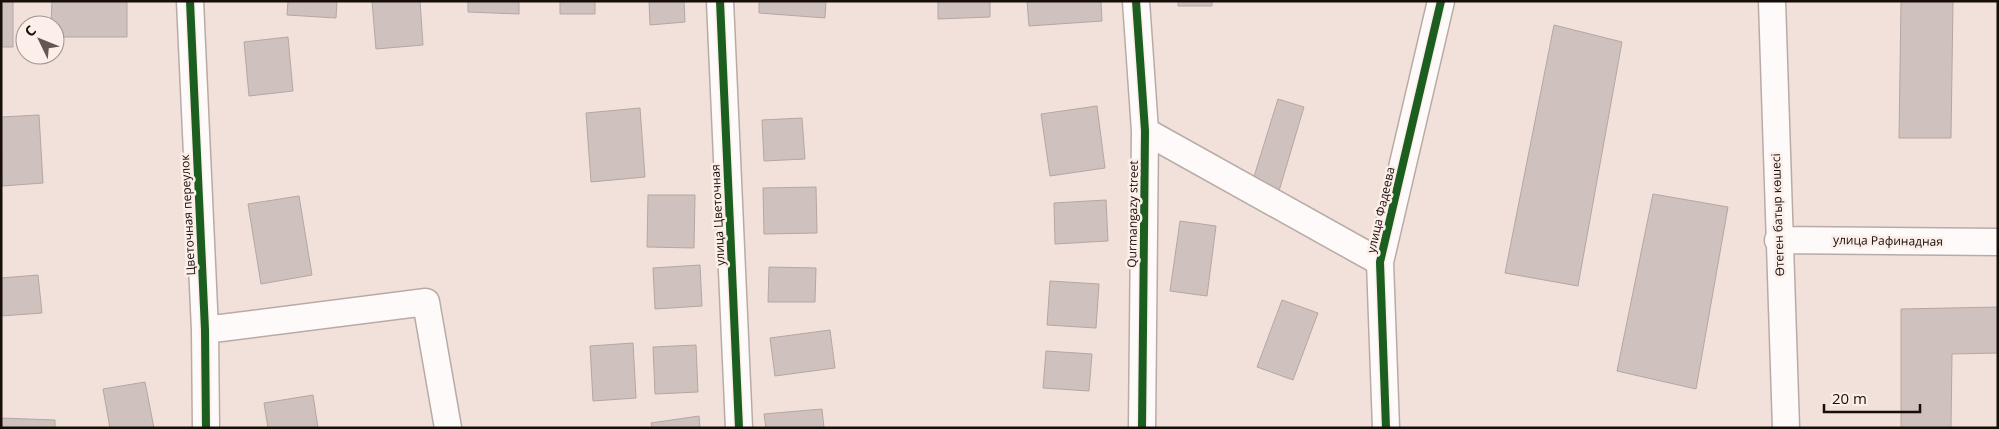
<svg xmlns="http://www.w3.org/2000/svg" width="1999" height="429" viewBox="0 0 1999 429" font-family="'Open Sans',sans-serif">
	<rect width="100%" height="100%" fill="#f2e1da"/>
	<!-- building -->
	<path fill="#cfc1bd" stroke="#b4a7a3" d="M1,1H13V47H1Z
		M52,1H127V37H55V25H51Z
		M288,1H337L336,18L287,15Z
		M372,1H420L423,45L376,49Z
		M468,1H519V14L468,12Z
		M560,1H595V14H560Z
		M649,1H684L685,22L650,25Z
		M759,1H826L825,18L759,13Z
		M938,1H990V17L938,19Z
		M1027,1H1101L1102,21L1029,26Z
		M1178,1H1212V6H1178Z
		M1901,1H1953L1951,138H1899Z
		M1554,25L1622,42L1578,286L1505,273Z
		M288,37L293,91L249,96L244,42Z
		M1278,99L1304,107L1279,191L1252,183Z
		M1097,106L1105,168L1050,176L1041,114Z
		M640,108L645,177L591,182L586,113Z
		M39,115L43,183L2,186L1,117Z
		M802,118L805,159L764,161L762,120Z
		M816,187L817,233L764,234L763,188Z
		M1653,194L1728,207L1696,389L1617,371Z
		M648,195H695L694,248L647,247Z
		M299,196L312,275L261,284L248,204Z
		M1106,200L1108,241L1055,244L1054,203Z
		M1180,221L1216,226L1207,296L1170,291Z
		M700,265L702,306L655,309L653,268Z
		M769,267L816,268L815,302H768Z
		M38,275L42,313L1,316V278Z
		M1050,281L1099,284L1096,328L1047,325Z
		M1282,300L1318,313L1293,380L1257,367Z
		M1998,307V353L1952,354L1951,428H1901V309Z
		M830,330L835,368L775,376L770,338Z
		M633,343L636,398L593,401L590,346Z
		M696,345L698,392L655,394L653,347Z
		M1046,351L1092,354L1089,391L1043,388Z
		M145,382L154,428H110L103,389Z
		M313,395L318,428H268L264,403Z
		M822,409L824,428H766L764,414Z
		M699,416L700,428H652L651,423Z
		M1,418L55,420V428H1Z"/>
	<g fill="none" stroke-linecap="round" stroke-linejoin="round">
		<!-- minor casing -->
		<g stroke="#b8aba6" stroke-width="29">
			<path id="minor" d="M190,1L205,330L206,428
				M720,1L739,428
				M1136,1L1145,131L1142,428
				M1772,1L1786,428
				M1145,131L1380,262
				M1778,240L1998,242
				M205,330L426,302L448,428
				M1386,428L1380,262L1441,1"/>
		</g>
		<!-- minor -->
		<use href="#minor" stroke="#fdfaf9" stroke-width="26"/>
		<!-- cycleway casing -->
		<g stroke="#fceee9" stroke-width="11">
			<path id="cycleway" d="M190,1L205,330L206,428
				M720,1L739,428
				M1136,1L1145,131L1142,428
				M1386,428L1380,262L1441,1"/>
		</g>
		<!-- cycleway -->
		<use href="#cycleway" stroke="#1b5e20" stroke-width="8"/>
	</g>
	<g text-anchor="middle" stroke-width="5" stroke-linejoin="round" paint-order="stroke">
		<!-- street labels -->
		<g font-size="12" fill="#170d09" stroke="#fceee9">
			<text transform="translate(1381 210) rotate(-77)" y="4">улица Фадеева</text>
			<text transform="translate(1133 214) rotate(-89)" y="4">Qurmangazy street</text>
			<text transform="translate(188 215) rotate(-93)" y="4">Цветочная переулок</text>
			<text transform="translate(718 215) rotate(-93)" y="4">улица Цветочная</text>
			<text transform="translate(1778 215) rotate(-92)" y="4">Өтеген батыр көшесі</text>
			<text transform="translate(1888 241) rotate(1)" y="4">улица Рафинадная</text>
		</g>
	</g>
	<!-- border -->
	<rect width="1999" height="429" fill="none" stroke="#170d09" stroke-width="5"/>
	<!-- north arrow -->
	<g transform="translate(40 40) rotate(313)"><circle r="24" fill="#fceee9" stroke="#a0948f"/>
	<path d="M0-4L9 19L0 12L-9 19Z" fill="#645752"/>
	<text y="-8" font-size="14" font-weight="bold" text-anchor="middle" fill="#170d09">С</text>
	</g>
	<!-- scale -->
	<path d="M1824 404v8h96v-8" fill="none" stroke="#170d09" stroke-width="2.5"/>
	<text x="1832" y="404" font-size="15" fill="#170d09" stroke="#fceee9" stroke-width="4" paint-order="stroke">20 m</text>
</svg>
